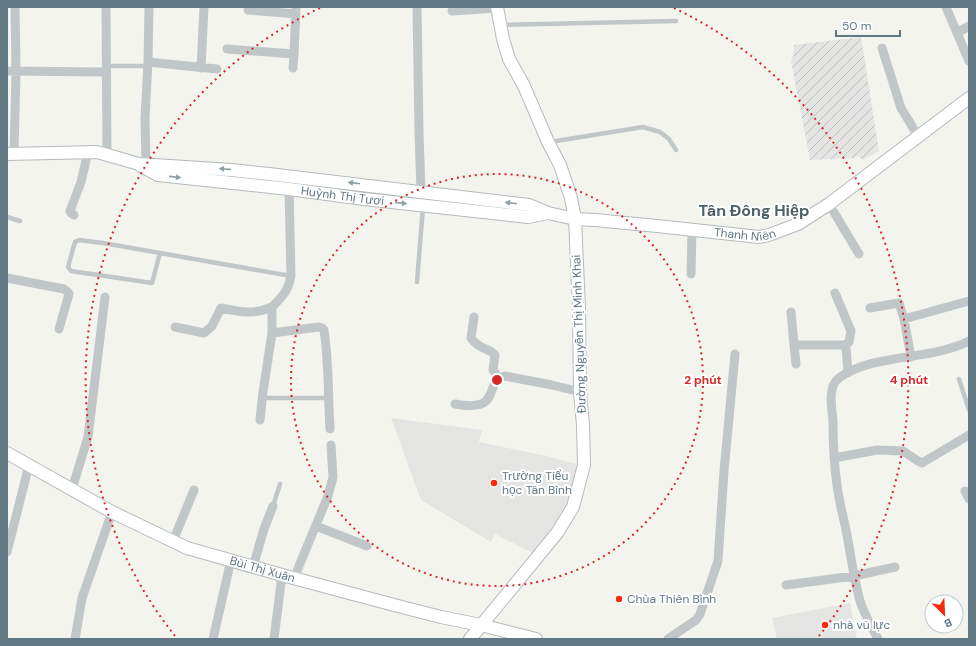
<svg xmlns="http://www.w3.org/2000/svg" width="976" height="646" viewBox="0 0 976 646" font-family="'DM Sans',sans-serif">
	<defs>
		<pattern id="industrial-furrows" width="10" height="10" patternUnits="userSpaceOnUse"><rect width="10" height="10" fill="#e4e5e3"/><path d="M-1 1l2-2M0 10L10 0M9 11l2-2" fill="none" stroke="#bcbebe"/></pattern>
	</defs>
	<rect width="100%" height="100%" fill="#f4f4ef"/>
	<!-- built -->
	<path fill="#e4e5e3" d="M391,418L482,430L479,442L547,456L579,465L568,505L553,531L533,553L495,534L491,542L421,500Z
		M850,603L857,639H777L772,618Z"/>
	<!-- industrial -->
	<path fill="url(#industrial-furrows)" d="M861,37L879,151L863,160L858,156L853,158L810,160L791,61L793,57L794,45Z"/>
	<g fill="none" stroke-linecap="round" stroke-linejoin="round">
		<!-- secondary casing -->
		<g stroke="#b3babd" stroke-width="14">
			<g id="secondary">
				<path id="s1" d="M7,154L97,152L139,164L231,170L269,174L529,205L548,213L575,219L595,220L657,226L759,237L769,235L798,224L829,204L969,98"/>
				<path id="s2" d="M141,166L158,175L289,189L364,199L528,217L548,213"/>
				<path id="s3" d="M7,453L112,512L187,548L282,575L394,605L441,617L481,625L536,639"/>
				<path d="M470,639L557,533L573,507L584,465L583,425L580,392L579,308L575,219L571,198L560,165L548,142L524,86L509,59L503,39L497,7"/>
			</g>
		</g>
		<!-- lane -->
		<path stroke="#c1c6c9" stroke-width="4.5" d="M501,25L676,21
			M105,66H147
			M550,142L643,127L660,132L669,139L676,150
			M7,217L20,221
			M160,253L152,283L71,271L68,267L75,242L79,240L103,243L291,276
			M417,282L423,207
			M959,379L969,410
			M262,398H328
			M273,506L280,484"/>
		<!-- street -->
		<path stroke="#c1c6c9" stroke-width="9" d="M106,7L107,155
			M417,7L419,133L421,191
			M946,7L969,61
			M248,10L296,14
			M452,11L497,8
			M957,33L969,26
			M882,48L901,108L918,136
			M227,49L294,54L296,7
			M148,62L149,7
			M201,68L204,7
			M293,68L294,54
			M7,71L105,72
			M14,153L16,71L15,7
			M146,165L145,118L148,62L217,69
			M289,189L291,276C288,291 283,296 272,307V333L319,327L322,328L324,330C329,363 328,396 330,429
			M829,204L859,254
			M74,215L71,213L70,211L81,182L88,152
			M691,274L692,230
			M7,278L64,289L68,292L69,294L59,329
			M835,293L851,331L849,342L844,345
			M870,308L899,303L904,319L911,357
			M791,312L794,345
			M474,317L471,338C479,350 490,348 495,355L493,370L499,378
			M904,319L969,301
			M175,327L204,333L212,326L221,308C240,312 253,315 272,307
			M796,364L794,345H843L846,347L848,373
			M455,404C504,413 482,382 505,376L552,385L580,392
			M260,420L263,392L272,333
			M834,458L877,450L903,451L918,461L922,463L969,435
			M72,489L88,437L105,297
			M965,491L969,499
			M316,526L367,546
			M173,541L194,490
			M7,552L29,465
			M253,567L264,529L273,506
			M294,578L328,496L333,477L331,445
			M786,585L854,576L895,567
			M75,639L82,598L112,512
			M213,639L231,560
			M274,639L282,575
			M668,639L696,620L700,614L718,561L724,471L735,354
			M878,639C872,627 864,614 860,601C854,579 851,557 847,535C844,519 839,502 837,485C834,464 833,443 833,421C832,409 827,387 839,378C873,353 930,361 969,341"/>
		<!-- secondary -->
		<use href="#secondary" stroke="#fff" stroke-width="12"/>
	</g>
	<!-- one-way arrows -->
	<defs><path id="oneway-solid" d="M-6-.8H1V-3.2L6.5 0L1 3.2V.8H-6Z"/></defs>
	<g fill="#90a0a9">
		<use href="#oneway-solid" transform="translate(225 169) rotate(-176)"/>
		<use href="#oneway-solid" transform="translate(175 177) rotate(6)"/>
		<use href="#oneway-solid" transform="translate(354 183) rotate(-173)"/>
		<use href="#oneway-solid" transform="translate(401 203) rotate(6)"/>
		<use href="#oneway-solid" transform="translate(511 203) rotate(-173)"/>
	</g>
	<!-- distance rings -->
	<g fill="none" stroke="#d62828" stroke-width="2" stroke-dasharray="2 4">
		<circle cx="497" cy="380" r="206"/>
		<path d="M175 636A412 412 0 0 1 320 8M674 8A412 412 0 0 1 819 636"/>
	</g>
	<!-- markers -->
	<g fill="#f52a0e" stroke="#fff" stroke-width="1.5">
		<circle cx="494" cy="483" r="4"/>
		<circle cx="619" cy="599" r="4"/>
		<circle cx="825" cy="625" r="4"/>
	</g>
	<g text-anchor="middle" stroke-width="4" stroke-linejoin="round" paint-order="stroke">
		<!-- street labels -->
		<g font-size="12" fill="#607884" stroke="#fff">
			<text dy="4" stroke="none"><textPath href="#s2" startOffset="205">Huỳnh Thị Tươi</textPath></text>
			<text dy="4" stroke="none"><textPath href="#s1" startOffset="745">Thanh Niên</textPath></text>
			<text transform="translate(579 334) rotate(-92)" y="4">Đường Nguyễn Thị Minh Khai</text>
			<text dy="4" stroke="none"><textPath href="#s3" startOffset="282">Bùi Thị Xuân</textPath></text>
		</g>
		<!-- poi labels -->
		<g font-size="12" fill="#607884" stroke="#fff" text-anchor="start">
			<text x="502" y="480">Trường Tiểu<tspan x="502" dy="14">học Tân Bình</tspan></text>
			<text x="627" y="603">Chùa Thiên Bình</text>
			<text x="833" y="629">nhà vũ lực</text>
		</g>
		<!-- district labels -->
		<g font-size="16" font-weight="bold" fill="#4e5f68" stroke="#fff">
			<text x="754" y="216">Tân Đông Hiệp</text>
		</g>
	</g>
	<circle cx="497" cy="380" r="6" fill="#d62828" stroke="#fff" stroke-width="2"/>
	<g font-size="12" text-anchor="middle" font-weight="bold" fill="#d62828" stroke="#fff" stroke-width="4" stroke-linejoin="round" paint-order="stroke">
		<text x="703" y="384">2 phút</text>
		<text x="909" y="384">4 phút</text>
	</g>
	<!-- border -->
	<rect width="976" height="646" fill="none" stroke="#607884" stroke-width="16"/>
	<!-- north arrow -->
	<g transform="translate(944 614) rotate(156)"><circle r="19" fill="#ffffff" stroke="#bfc9ce"/>
	<path d="M0-3L7 15L0 10L-7 15Z" fill="#f52a0e"/>
	<text y="-6" font-size="11" font-weight="bold" text-anchor="middle" fill="#607884">B</text>
	</g>
	<!-- scale -->
	<path d="M836 30v6h64v-6" fill="none" stroke="#607884" stroke-width="2"/>
	<text x="842" y="30" font-size="12" fill="#607884" stroke="#ffffff" stroke-width="3" paint-order="stroke">50 m</text>
</svg>
